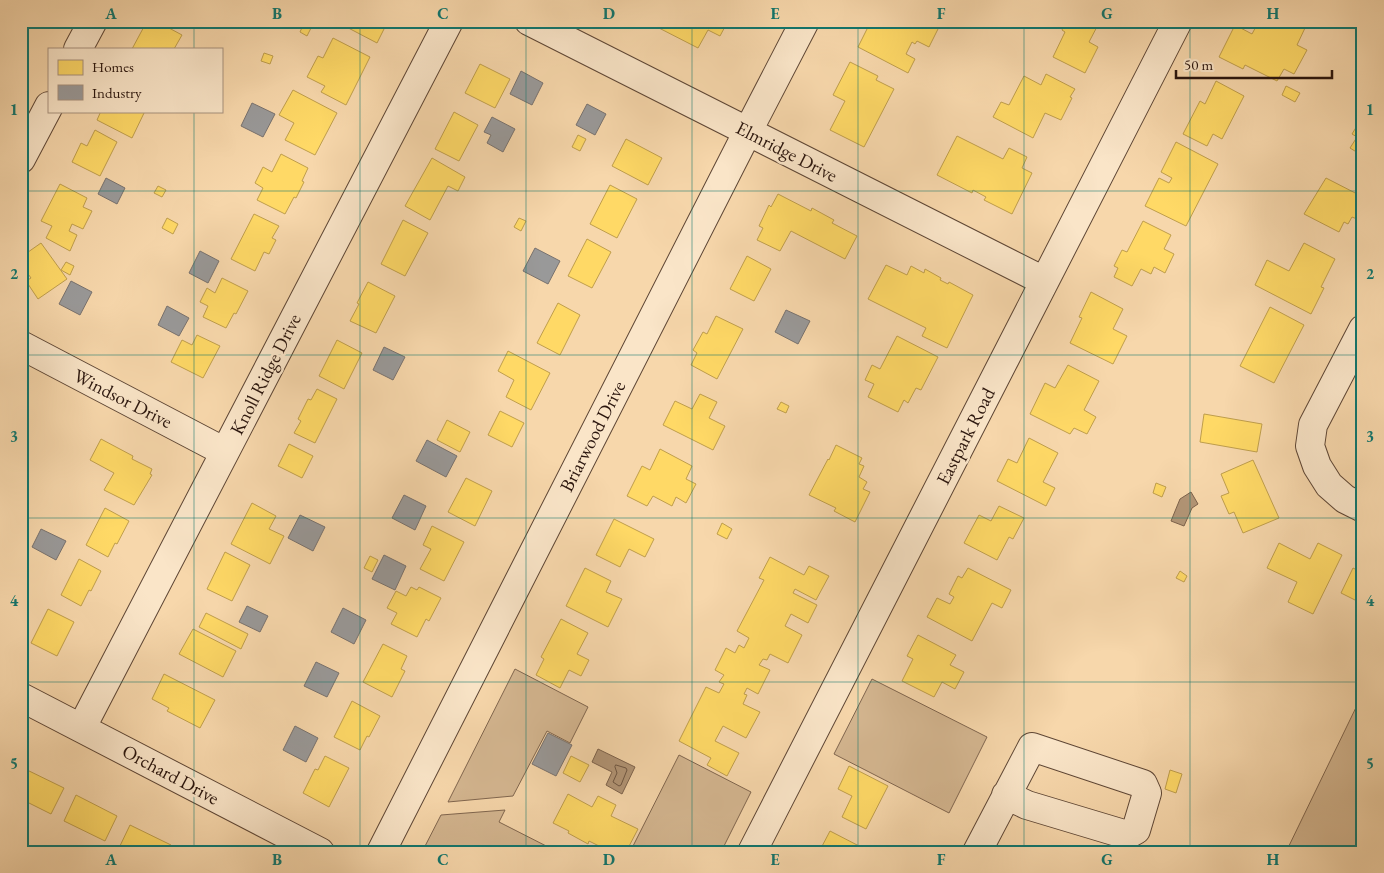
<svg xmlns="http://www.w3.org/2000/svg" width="1384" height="873" viewBox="0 0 1384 873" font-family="'EB Garamond',serif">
	<rect width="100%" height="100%" fill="#f7d7ab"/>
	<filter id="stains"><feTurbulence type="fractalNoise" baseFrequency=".004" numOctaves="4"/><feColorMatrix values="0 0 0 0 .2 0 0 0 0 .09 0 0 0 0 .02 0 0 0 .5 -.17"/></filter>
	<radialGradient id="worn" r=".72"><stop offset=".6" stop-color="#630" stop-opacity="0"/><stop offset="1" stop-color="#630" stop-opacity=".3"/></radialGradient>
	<!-- green -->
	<path fill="#d4b690" stroke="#80664f" d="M515,669L588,707L570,743L547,731L513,796L448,802Z
		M872,679L987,737L949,813L834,754Z
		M1363,693V852H1286Z
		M679,755L751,792L721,852H630Z
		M505,810L499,822L558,852H422L441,815Z"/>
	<!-- water -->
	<path fill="#b29576" stroke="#7c624c" d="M1191,492L1198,504L1192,508L1184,526L1171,521L1180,499Z
		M598,749L635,767L622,794L606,785L612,772L592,762Z"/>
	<!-- homes -->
	<path fill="#ffd966" stroke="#bf9e4c" d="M147,21H156L182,35L174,49H132Z
		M335,21H388L377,43Z
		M659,21H728L720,36L708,30L698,48L657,27Z
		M871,21H942L929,47L917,41L915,44L912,42L906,54L915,59L908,73L858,47Z
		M1066,21H1100L1089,42L1098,47L1085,73L1053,57L1065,32L1062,30Z
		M1259,21H1269L1273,23L1274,21H1292L1305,28L1297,45L1307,50L1294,74L1284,69L1277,81L1245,65L1243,69L1219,57L1235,25L1252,34Z
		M304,23L312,26L307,36L300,32Z
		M333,38L370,57L346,105L321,92L325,86L307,77L318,56L323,58Z
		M264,53L273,56L270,64L261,61Z
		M850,62L878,76L876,80L894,89L864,147L830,130L845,101L833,95Z
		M480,64L510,79L495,108L465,93Z
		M1046,74L1075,89L1070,97L1072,98L1061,120L1045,113L1033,138L993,117L1001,102L1009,105L1024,76L1041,85Z
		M1216,81L1244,96L1222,139L1213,134L1207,146L1183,134L1200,101L1205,104Z
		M1286,86L1300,93L1295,102L1282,95Z
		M293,90L337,113L315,155L285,140L294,123L279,115Z
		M101,111H145L132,138L97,120Z
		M454,112L478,125L459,161L435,149Z
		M1363,116V156L1350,148L1357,137L1352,134Z
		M95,130L117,142L100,176L72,162L81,143L87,146Z
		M578,135L586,139L580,151L572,147Z
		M957,136L1003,159L1009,148L1027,157L1022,168L1032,173L1012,214L984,200L986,197L973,190L972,193L937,175Z
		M626,139L662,158L648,185L612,166Z
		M1176,142L1218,164L1186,226L1145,206L1159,178L1169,183L1172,178L1161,172Z
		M281,154L308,168L302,181L304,182L296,198L294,197L285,214L257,200L263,188L255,183L263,167L272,172Z
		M432,158L465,177L458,191L448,186L430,220L405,206Z
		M1326,178L1363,197V207L1357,219L1352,217L1348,224L1344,222L1339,232L1304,214Z
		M60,184L87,198L83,207L92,211L83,229L72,224L69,231L77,235L70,251L46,238L52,226L41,221Z
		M610,185L637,199L617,238L590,224Z
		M158,186L166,190L162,197L154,193Z
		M778,194L811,211L812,208L834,220L832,223L857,236L845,259L791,231L780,251L757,240L763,228L759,226L769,205L771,207Z
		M254,214L279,226L272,238L276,240L269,254L264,252L255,271L231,259Z
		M167,218L178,224L173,234L162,228Z
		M519,218L526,221L521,231L514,227Z
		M403,220L428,233L405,276L381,264Z
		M1143,221L1171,235L1164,249L1174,254L1165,273L1154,267L1151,274L1141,269L1132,286L1114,277L1118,268L1114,266L1122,250L1127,252Z
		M587,239L611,252L592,288L568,276Z
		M41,243L67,279L38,299L26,281L31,278L21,264V257Z
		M1304,243L1335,259L1321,287L1324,288L1311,314L1255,285L1267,260L1289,271Z
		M747,256L771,269L754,301L730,289Z
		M66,262L74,266L70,275L61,270Z
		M886,265L907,275L911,266L924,273L925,269L941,278L940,280L948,284L949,282L973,295L947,348L922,336L926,328L868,299Z
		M222,278L248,291L236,314L234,313L226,328L203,317L208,306L200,302L207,288L215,293Z
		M368,282L395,296L376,333L350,321L359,304L357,303Z
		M1091,292L1123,309L1113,329L1127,336L1113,364L1070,343L1082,318L1079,317Z
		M558,303L580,315L560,355L537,343Z
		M1270,307L1304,325L1274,383L1240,366Z
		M716,316L743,329L717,379L691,365L697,353L693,350L703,332L707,334Z
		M197,335L220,346L203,378L171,362L182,340L192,345Z
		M897,336L938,357L921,390L916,388L908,403L904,400L898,412L868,397L874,384L865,380L872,365L880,369Z
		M337,340L362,353L344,389L319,376Z
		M508,351L550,373L531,410L506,397L514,380L498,371Z
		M1068,365L1099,381L1084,410L1096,417L1087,434L1074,428L1070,434L1030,414L1045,383L1055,388Z
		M317,389L337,399L315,443L294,433L301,421L298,419L308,399L311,400Z
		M700,394L717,402L709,418L725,426L713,450L663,425L675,401L692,409Z
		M781,402L789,406L786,413L777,409Z
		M500,411L524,423L512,447L488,435Z
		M1204,414L1262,424L1257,452L1200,442Z
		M447,420L470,432L460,452L437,440Z
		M1029,438L1058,453L1043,482L1055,488L1046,506L997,481L1008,459L1017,463Z
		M101,439L133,456L132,459L152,469L150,474L152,475L134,505L104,490L114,473L90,460Z
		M289,444L313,456L302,478L278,466Z
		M836,445L862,458L859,464L864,466L859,477L867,482L863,489L870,492L855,522L834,511L836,508L809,495L828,459L829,460Z
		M660,449L692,466L686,479L696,484L686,503L676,497L672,506L653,496L647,506L627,496L642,466L650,470Z
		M1253,460L1279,518L1243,533L1234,512L1229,514L1221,496L1229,493L1221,474Z
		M466,478L492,491L475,526L448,512Z
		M1156,483L1166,487L1162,497L1153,493Z
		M252,503L276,516L269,529L284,536L270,564L231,544Z
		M999,506L1024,518L1013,539L1009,537L997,560L964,543L979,515L991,521Z
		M105,508L129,521L117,544L115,543L108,557L86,545Z
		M614,519L654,539L645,557L629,549L620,567L596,555Z
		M722,523L732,529L727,539L717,534Z
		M432,526L464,542L444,581L420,569L431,549L423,545Z
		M1279,543L1310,559L1318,543L1342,555L1313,614L1288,602L1297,582L1267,568Z
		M225,552L250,565L232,601L207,589Z
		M370,556L378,560L372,572L364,568Z
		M770,557L804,575L809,566L829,576L816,600L795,589L793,593L817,605L808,623L791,614L785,626L802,635L788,663L770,654L767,660L763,659L759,665L770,670L758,694L747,688L744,694L747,695L743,704L760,712L746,738L723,726L715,741L739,753L727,776L707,765L711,758L679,741L706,687L719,693L724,684L719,682L724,675L715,670L726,648L735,653L739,645L744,648L749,638L737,631L764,580L759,578Z
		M79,559L101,571L91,591L89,590L81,606L61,595Z
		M585,568L611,581L606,592L622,599L608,627L566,606Z
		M968,568L1011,590L1002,608L992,603L972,641L927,617L937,598L950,604L954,597L949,594L958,576L962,578Z
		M1353,568L1363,573V604L1341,593Z
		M1180,571L1187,576L1184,582L1176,578Z
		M411,587L417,590L419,587L441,598L429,621L426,619L417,637L391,624L397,613L387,608L396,591L406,596Z
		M48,609L74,622L57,656L31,643Z
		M206,613L248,634L241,649L199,627Z
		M561,619L588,633L577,654L589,660L581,676L569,670L560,688L536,675L544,659L541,657Z
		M193,629L236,651L223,677L179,654Z
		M918,635L956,655L950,665L964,672L955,689L942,682L934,697L902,681L913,659L907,656Z
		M383,644L407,656L401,669L405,671L392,697L363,682Z
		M164,674L215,700L200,728L167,711L169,708L152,699Z
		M352,701L380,716L369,737L367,736L360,750L334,737Z
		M325,756L349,768L329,807L303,793L315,769L318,770Z
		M571,756L589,765L580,782L563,773Z
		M849,766L888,786L866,829L842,817L852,796L838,789Z
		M23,768L64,788L51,814L21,799V771Z
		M1170,770L1182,774L1176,793L1165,789Z
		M568,794L592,807L598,796L616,805L611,816L638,829L626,852H602L603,848L589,841L588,844L568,833L569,831L553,823Z
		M76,795L117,816L105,841L64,821Z
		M130,825L171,845L168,852H120L118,850Z
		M830,831L861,847L858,852H819Z"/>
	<!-- industry -->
	<path fill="#999" stroke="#78726f" d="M521,71L543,83L532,105L510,94Z
		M252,103L275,114L263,137L241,126Z
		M587,104L606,114L595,135L576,125Z
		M492,117L515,129L503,152L487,143L491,135L484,132Z
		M106,178L125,188L117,204L98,194Z
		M535,248L560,261L548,284L523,271Z
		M200,251L219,261L208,283L189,273Z
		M71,281L92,292L80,315L59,304Z
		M167,306L189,318L179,336L158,325Z
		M786,310L810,321L798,344L775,332Z
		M384,347L405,357L393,380L373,370Z
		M427,440L457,456L446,477L416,461Z
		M404,495L426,506L415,530L392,518Z
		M300,515L325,527L313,551L288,538Z
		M41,529L66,541L56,560L32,547Z
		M384,555L406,566L395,590L372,579Z
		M247,606L268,616L260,632L239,622Z
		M343,608L366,620L354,644L331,632Z
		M316,662L339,673L327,697L304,686Z
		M295,726L318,738L306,762L283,750Z
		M548,733L572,745L556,776L532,764Z"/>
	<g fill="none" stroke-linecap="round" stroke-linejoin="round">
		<!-- shore -->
		<path stroke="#6e5642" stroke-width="1" d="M616,765L626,768L627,770L621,785L619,786L613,782L617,773L615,767Z"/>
		<!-- minor casing -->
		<g stroke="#5e4635" stroke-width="30">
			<path id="minor" d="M529,21L1044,281
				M78,49L93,21
				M21,159L49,106
				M1363,329L1313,425L1310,446L1317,466L1329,485L1345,499L1363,508
				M21,345L225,452
				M21,697L320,852
				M82,727L449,21
				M381,852L748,131L805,21
				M752,852L1178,21
				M977,852L1032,747L1143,784L1147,793L1136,830L1127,835L1027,805L1006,795"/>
		</g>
		<!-- minor -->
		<use href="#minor" stroke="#fae5c8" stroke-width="28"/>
	</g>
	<!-- grid -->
	<path fill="none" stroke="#0f766e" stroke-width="1" stroke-opacity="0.55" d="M194,21V49M360,21V852M526,21V852M692,21V852M858,21V852M1024,21V852M1190,21V852M194,111V852M21,191H1363M21,355H1363M21,518H1363M21,682H1363"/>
	<g text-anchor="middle" stroke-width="5" stroke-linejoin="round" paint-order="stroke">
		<!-- street labels -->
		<g font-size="19" fill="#2b160e" stroke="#fae5c8">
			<text transform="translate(787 151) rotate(27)" y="7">Elmridge Drive</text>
			<text transform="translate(265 374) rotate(-63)" y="7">Knoll Ridge Drive</text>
			<text transform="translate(123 398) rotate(27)" y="7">Windsor Drive</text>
			<text transform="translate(592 436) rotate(-63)" y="7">Briarwood Drive</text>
			<text transform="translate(965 436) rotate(-63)" y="7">Eastpark Road</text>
			<text transform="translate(171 774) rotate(28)" y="7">Orchard Drive</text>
		</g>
	</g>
	<!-- margin -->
	<rect width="1384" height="873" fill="none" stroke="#f7d7ab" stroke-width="55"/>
	<!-- legend -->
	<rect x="48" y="48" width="175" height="65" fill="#fae5c8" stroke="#a7927e"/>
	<rect x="58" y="60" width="25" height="15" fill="#ffd966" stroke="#a7927e"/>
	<text x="92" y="72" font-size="15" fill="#2b160e">Homes</text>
	<rect x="58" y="85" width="25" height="15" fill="#999999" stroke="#a7927e"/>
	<text x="92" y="98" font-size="15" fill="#2b160e">Industry</text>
	<!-- scale -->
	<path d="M1176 70v8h156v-8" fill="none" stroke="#2b160e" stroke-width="2.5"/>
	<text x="1184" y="70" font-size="15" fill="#2b160e" stroke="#fae5c8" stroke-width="4" paint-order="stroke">50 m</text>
	<rect x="28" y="28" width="1328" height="818" fill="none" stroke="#0f766e" stroke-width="2"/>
	<g font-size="16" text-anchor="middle" font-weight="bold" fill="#0f766e">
		<text x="111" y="19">A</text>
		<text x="277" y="19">B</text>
		<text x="443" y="19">C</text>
		<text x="609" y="19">D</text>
		<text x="775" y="19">E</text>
		<text x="941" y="19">F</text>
		<text x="1107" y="19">G</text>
		<text x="1273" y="19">H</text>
		<text x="14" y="115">1</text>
		<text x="1370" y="115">1</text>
		<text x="14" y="279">2</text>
		<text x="1370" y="279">2</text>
		<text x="14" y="442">3</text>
		<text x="1370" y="442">3</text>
		<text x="14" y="606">4</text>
		<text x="1370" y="606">4</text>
		<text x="14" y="769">5</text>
		<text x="1370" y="769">5</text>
		<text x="111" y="865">A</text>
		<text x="277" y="865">B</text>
		<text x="443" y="865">C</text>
		<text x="609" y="865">D</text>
		<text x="775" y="865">E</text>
		<text x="941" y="865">F</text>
		<text x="1107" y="865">G</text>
		<text x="1273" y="865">H</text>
	</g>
	<rect width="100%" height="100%" filter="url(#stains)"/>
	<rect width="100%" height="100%" fill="url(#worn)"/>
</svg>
